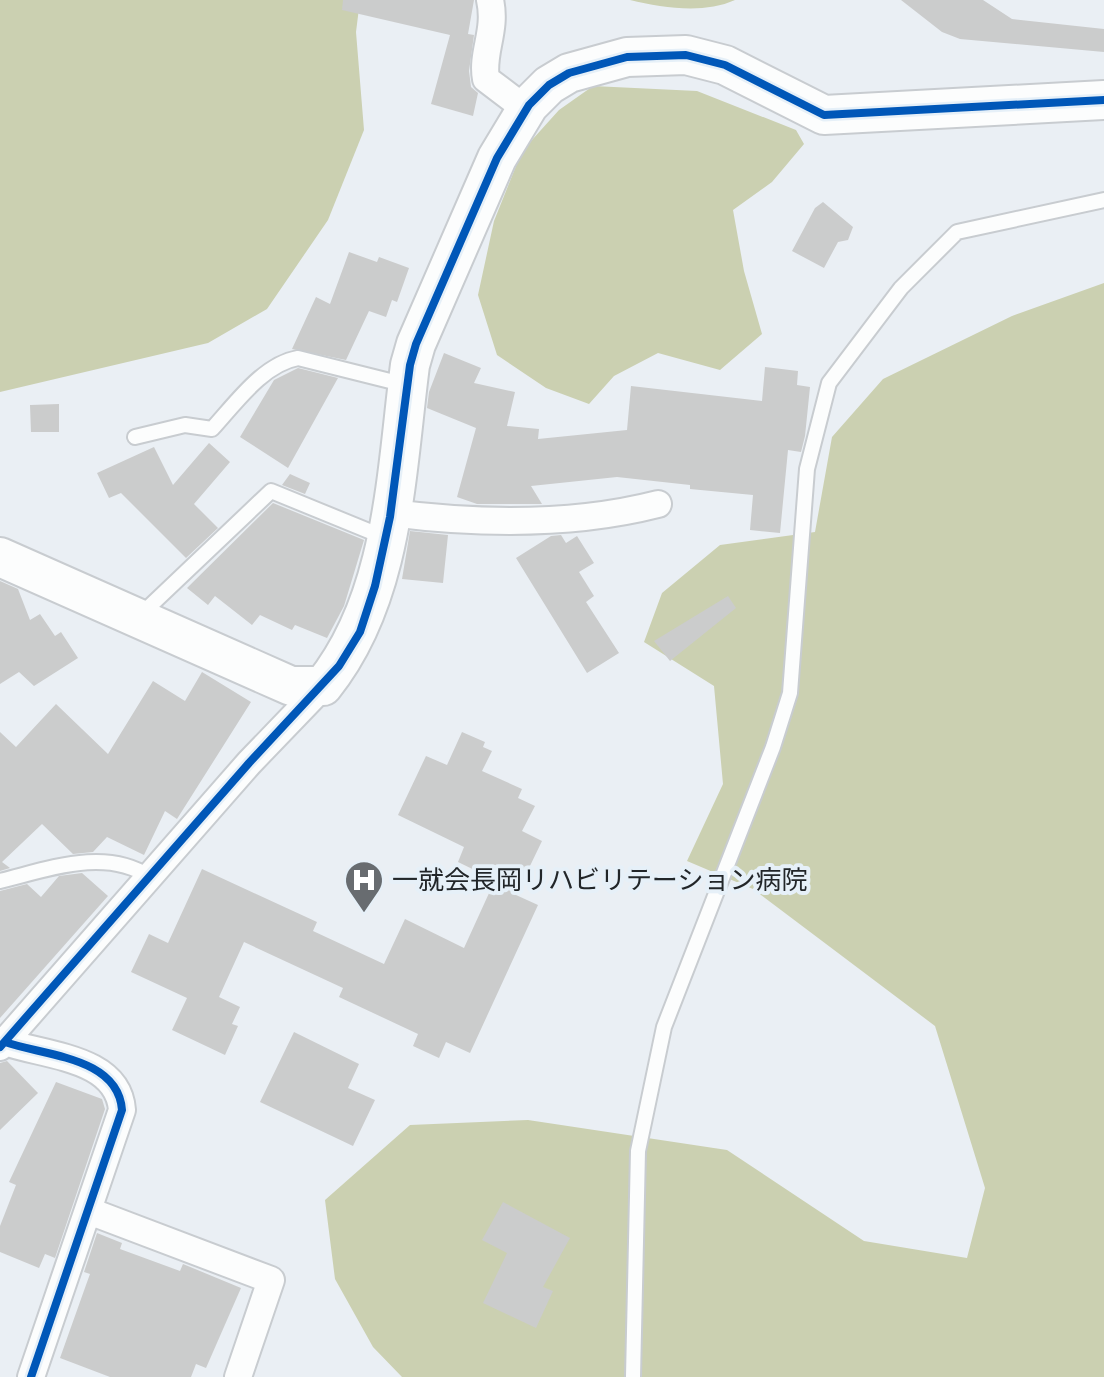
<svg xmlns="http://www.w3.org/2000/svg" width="1104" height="1377" viewBox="0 0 1104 1377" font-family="'Roboto Condensed','Noto Sans JP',sans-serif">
	<rect width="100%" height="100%" fill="#eaeff4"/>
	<!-- forest -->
	<path fill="#cbd0b1" d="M0,0H360L356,32L364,130L328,220L267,309L208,343L0,392Z
		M630,0H735C704,14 664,8 630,0Z
		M593,86L697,91L796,130L804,144L772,182L733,210L744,271L762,334L720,370L658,353L614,376L589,404L546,388L497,355L478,295L494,221L522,151L559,110Z
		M1104,283V1377H402L373,1347L335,1279L325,1200L410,1125L528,1120L727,1150L864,1241L967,1258L985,1188L935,1026L753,889L687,861L723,784L714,686L644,642L662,593L720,545L815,532L832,437L883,379L1012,316Z"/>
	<!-- building -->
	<path fill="#cbcccc" d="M343,0H474L468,34L474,35L469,71L471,87L478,93L473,116L431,104L450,35L342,10Z
		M901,0H983L1012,19L1104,29V52L960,39L942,32Z
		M823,202L853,227L848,240L838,242L824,268L792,251L815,208Z
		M349,252L377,262L379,257L409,268L397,302L392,300L386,317L369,311L346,360L292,349L316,297L330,304Z
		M444,353L481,368L474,383L515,392L507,426L539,429L538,439L627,430L631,386L762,401L765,367L798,371L797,385L810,387L805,436L801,452L788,450L780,533L750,530L753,495L690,489V485L617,477L531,486L542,504H477L457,497L476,428L427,408L429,392Z
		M298,368L338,378L288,468L240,437L274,380Z
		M59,404V432H31L30,405Z
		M209,443L230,462L194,504L218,528L186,558L121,493L109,498L97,473L154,447L173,485Z
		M290,474L310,483L305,494L282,485Z
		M273,503L364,540L344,606L327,638L295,625L292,630L260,615L252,625L215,596L208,605L187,588Z
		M410,531L448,535L443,583L402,579Z
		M561,535L566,543L577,536L594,563L579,572L594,596L586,602L619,653L587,673L516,558L551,536Z
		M0,581L18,589L30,620L40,614L55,636L61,632L78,658L34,686L19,672L0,684Z
		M728,596L736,608L670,661L654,641Z
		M202,672L251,702L177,819L165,811L144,855L107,837L93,852L73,854L42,824L2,862L10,868L0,871V732L16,747L56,704L108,754L153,681L185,701Z
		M462,732L485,742L483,747L492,751L482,771L522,789L518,798L535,806L522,831L542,841L516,895L538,905L470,1053L446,1042L439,1058L413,1046L418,1034L339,997L343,988L244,942L219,997L240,1007L232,1024L238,1026L225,1055L172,1030L187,998L131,972L149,934L168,943L202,869L317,922L313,931L384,964L405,919L464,948L495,880L458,862L464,847L398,815L426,756L447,765Z
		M82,873L108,896L0,1018V891L27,884L41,897L59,876Z
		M294,1032L359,1064L348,1088L375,1100L353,1146L260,1102Z
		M7,1061L38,1093L0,1130V1063Z
		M56,1082L102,1099L105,1109L55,1258L45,1254L39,1268L0,1252V1226L16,1185L9,1182Z
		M503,1202L570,1238L543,1287L553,1291L536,1328L483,1303L507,1253L482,1240Z
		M97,1233L122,1243L120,1249L180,1271L183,1264L241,1288L206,1368L196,1364L191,1377H110L60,1358L86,1285L90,1274L84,1272Z"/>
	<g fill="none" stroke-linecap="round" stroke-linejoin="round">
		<!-- lane casing -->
		<g stroke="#c8ccd0" stroke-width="18">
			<path id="lane" d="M135,437L185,425L212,429C235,404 263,364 298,358L406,385
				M142,619L150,606L271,491L386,538
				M0,881C49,869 105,847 150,877
				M633,1377L638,1151L664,1027L773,747L790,693L807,469L829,383L901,288L957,232L1104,200"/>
		</g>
		<!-- street casing -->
		<g stroke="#c8ccd0" stroke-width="30">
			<path id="street" d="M490,0C497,31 481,53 486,79L527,110
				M391,513C478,524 572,526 658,504
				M5,1042C45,1056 118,1057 122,1110L31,1377
				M0,1047L249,763L323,686
				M89,1211L271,1280L238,1377"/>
		</g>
		<!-- secondary casing -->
		<g stroke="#c8ccd0" stroke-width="42">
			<path id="secondary" d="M0,557L291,686H323C394,598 396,473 410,365L416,344L497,158L529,105L549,85L569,73L627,57L686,55L725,65L824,115L1104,100"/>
		</g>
		<!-- lane -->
		<use href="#lane" stroke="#fcfdfd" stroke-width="14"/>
		<!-- street -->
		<use href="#street" stroke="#fcfdfd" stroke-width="26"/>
		<!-- secondary -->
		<use href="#secondary" stroke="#fcfdfd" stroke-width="38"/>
		<!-- cycleway casing -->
		<g stroke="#e6f0f8" stroke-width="13">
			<path id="cycleway" d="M5,1042C45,1056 118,1057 122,1110L31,1377
				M0,1047L249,763L339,666L360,632L375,586L390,517L410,365L416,344L497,158L529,105L549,85L569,73L627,57L686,55L725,65L824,115L1104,100"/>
		</g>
		<!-- cycleway -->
		<use href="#cycleway" stroke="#0057b8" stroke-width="8"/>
	</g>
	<!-- icons -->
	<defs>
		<g id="hospital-pin" transform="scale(2)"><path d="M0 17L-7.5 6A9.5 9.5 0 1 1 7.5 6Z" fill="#686c70" stroke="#e6f0f8"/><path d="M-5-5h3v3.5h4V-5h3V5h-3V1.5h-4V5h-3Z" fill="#fff"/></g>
	</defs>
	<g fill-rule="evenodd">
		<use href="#hospital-pin" x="364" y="880"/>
	</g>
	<g text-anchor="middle" stroke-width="8" stroke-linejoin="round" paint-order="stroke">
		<!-- poi labels -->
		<g font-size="26" fill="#222629" stroke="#e6f0f8" text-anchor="start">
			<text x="392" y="889">一就会長岡リハビリテーション病院</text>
		</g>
	</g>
</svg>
